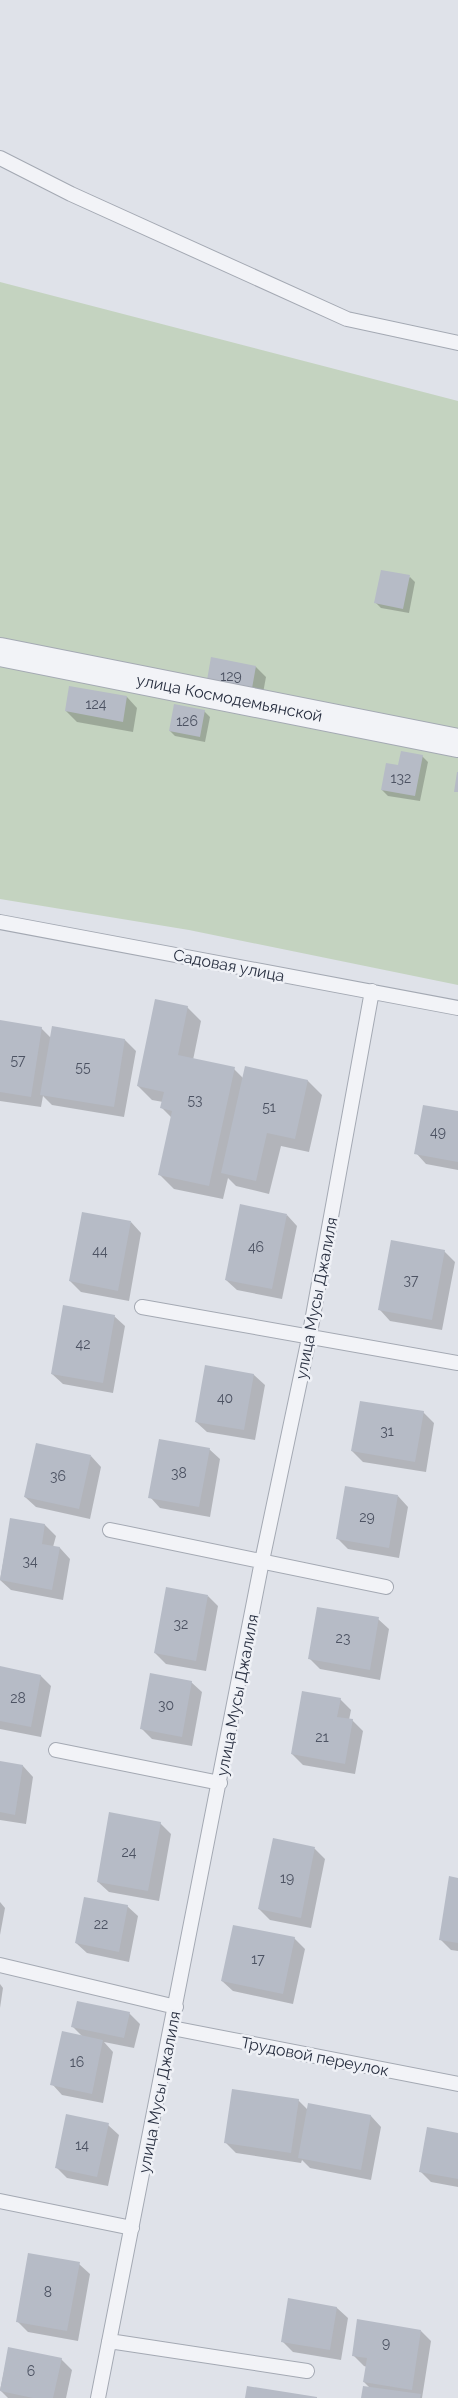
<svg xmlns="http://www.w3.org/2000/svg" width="458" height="2398" viewBox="0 0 458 2398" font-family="Raleway,sans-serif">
	<rect width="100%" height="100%" fill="#dfe2e9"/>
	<!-- green -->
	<path fill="#c4d3c0" d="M0,282L458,401V985L189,930L0,899Z"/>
	<!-- shadow -->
	<path fill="#0003" d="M410,577L415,582L409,613L381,608L375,602Z
		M212,659L256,667L266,677L261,704Z
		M127,697L137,708L133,732L77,722L66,711Z
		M204,711L210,717L205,742L175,736L170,731Z
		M422,756L428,762L420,801L388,796L382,790L399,766Z
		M187,1007L201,1021L193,1060L234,1069L243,1078L246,1067L308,1081L322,1095L309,1152L281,1146L269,1194L236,1186L228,1178L223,1199L174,1189L160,1175L172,1118L162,1108L163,1102L152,1100L138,1086Z
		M0,1022L41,1028L51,1038L53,1028L125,1040L136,1051L124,1117L52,1105L43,1096L41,1107L0,1101Z
		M458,1112V1170L426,1164L416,1153Z
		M287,1215L297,1226L282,1299L237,1290L226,1280Z
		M131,1222L141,1233L129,1301L81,1292L70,1281Z
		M444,1251L455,1262L442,1330L390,1321L380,1310Z
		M114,1316L125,1326L113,1393L63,1384L52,1374Z
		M206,1366L254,1375L265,1385L255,1440L207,1432L196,1422Z
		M423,1412L434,1423L426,1472L363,1462L352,1451Z
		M209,1449L220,1459L210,1517L160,1508L150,1497Z
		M91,1456L101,1467L90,1519L36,1507L25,1497Z
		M398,1496L408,1507L399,1558L348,1549L337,1538Z
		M11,1519L45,1525L56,1536L53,1547L60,1548L70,1559L63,1600L11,1590L0,1580Z
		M208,1596L218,1606L206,1671L166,1664L155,1653Z
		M378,1619L389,1629L380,1680L320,1669L310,1659Z
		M0,1667L41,1676L51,1686L41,1737L0,1729Z
		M191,1682L202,1692L192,1746L152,1739L141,1728Z
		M340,1699L351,1710L349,1720H352L363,1731L355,1774L303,1765L292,1754Z
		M0,1762L23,1766L33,1777L26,1824L0,1820Z
		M160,1823L171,1834L159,1901L109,1892L98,1882Z
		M274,1840L315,1849L325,1859L311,1928L270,1920L259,1909Z
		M458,1879V1951L451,1950L440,1939Z
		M0,1902L5,1908L0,1935Z
		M127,1906L138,1916L129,1962L87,1953L76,1943Z
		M294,1938L305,1949L293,2004L233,1991L222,1981Z
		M0,1984L3,1988L0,2008Z
		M129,2013L140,2024L134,2048L104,2042L113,2052L103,2103L62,2095L52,2084L83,2037L73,2027Z
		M298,2100L308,2110L371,2116L381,2127L371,2180L310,2168L302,2160L301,2163L236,2153L226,2143Z
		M108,2125L119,2135L108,2186L67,2178L56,2167Z
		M458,2134V2187L431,2182L420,2171Z
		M79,2264L90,2274L78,2341L28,2332L17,2321Z
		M289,2300L337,2308L348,2318L341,2360L293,2352L282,2341Z
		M421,2331L431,2341L422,2398H362L371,2389L364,2382L367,2367L364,2366L353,2355Z
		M9,2349L61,2359L72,2370L66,2398H8L0,2390Z"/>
	<!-- building -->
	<path fill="#b6bbc6" d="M381,570L410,575L403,609L374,603Z
		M211,657L256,666L251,694L206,686Z
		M69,686L127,696L123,722L65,711Z
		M174,704L205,710L200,737L169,731Z
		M401,751L423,755L415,796L381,790L386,763L398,765Z
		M457,772H458V792H454Z
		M155,999L188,1006L178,1055L235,1067L209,1186L158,1175L172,1111L160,1108L164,1092L137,1086Z
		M0,1020L42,1027L31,1097L0,1092Z
		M52,1026L125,1039L114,1107L40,1095Z
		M245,1066L308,1080L295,1139L267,1133L256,1181L221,1173Z
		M423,1105L458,1111V1162L414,1154Z
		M240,1204L287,1214L272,1289L225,1280Z
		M82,1212L131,1221L118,1291L69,1281Z
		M391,1240L445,1250L432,1320L378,1310Z
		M63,1305L115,1315L103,1383L51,1374Z
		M205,1365L254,1374L244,1430L195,1422Z
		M360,1401L424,1411L415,1462L351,1451Z
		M159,1439L210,1448L199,1507L148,1498Z
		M36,1443L91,1455L79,1509L24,1497Z
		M345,1486L398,1495L389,1548L336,1539Z
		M10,1518L45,1524L42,1544L60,1547L52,1590L0,1580Z
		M166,1587L208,1595L196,1661L154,1653Z
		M317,1607L379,1617L370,1670L308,1659Z
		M0,1666L41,1675L31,1727L0,1721Z
		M150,1673L192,1681L182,1737L140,1729Z
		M302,1691L341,1698L337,1717L353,1719L345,1764L291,1754Z
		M0,1761L23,1765L15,1815L0,1812Z
		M109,1812L161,1822L148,1891L97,1882Z
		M273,1838L315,1847L301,1918L258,1909Z
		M449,1876L458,1878V1943L439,1940Z
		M84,1897L128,1905L119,1952L75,1943Z
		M233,1925L295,1937L283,1994L221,1981Z
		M77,2001L130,2012L124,2038L71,2027Z
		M62,2031L103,2040L92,2094L50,2085Z
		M232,2089L299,2099L291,2153L224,2143Z
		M308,2103L371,2115L361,2170L298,2158Z
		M66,2114L109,2123L97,2177L55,2168Z
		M427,2127L458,2133V2179L419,2172Z
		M28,2253L80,2262L67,2331L16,2322Z
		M288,2298L337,2307L330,2350L281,2342Z
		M357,2319L421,2330L412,2390L363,2382L367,2358L352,2356Z
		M8,2347L62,2358L53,2398H33L0,2391Z
		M247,2386L317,2397V2398H245Z
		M363,2386L421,2394L420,2398H361Z"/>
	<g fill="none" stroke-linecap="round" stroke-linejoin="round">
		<!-- lane casing -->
		<g stroke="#a4a9b3" stroke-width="16">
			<path id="lane" d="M0,158L71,194L347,319L458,343
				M0,922L458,1008
				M142,1307L458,1363
				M110,1530L386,1587
				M56,1750L220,1783
				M0,1965L176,2007
				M172,2028L458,2084
				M0,2201L132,2228
				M109,2341L307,2371
				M98,2398L262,1561L309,1338L372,991"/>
		</g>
		<!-- street casing -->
		<g stroke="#a4a9b3" stroke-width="30">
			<g id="street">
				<path id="s1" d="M0,652L458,743"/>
			</g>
		</g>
		<!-- lane -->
		<use href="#lane" stroke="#f2f3f7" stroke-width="14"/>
		<!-- street -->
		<use href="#street" stroke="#f2f3f7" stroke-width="28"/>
	</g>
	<g text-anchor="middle" stroke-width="5" stroke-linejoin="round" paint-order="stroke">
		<!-- number labels -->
		<g font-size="14" fill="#4c5262">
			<text x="231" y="681">129</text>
			<text x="96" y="709">124</text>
			<text x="187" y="726">126</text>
			<text x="401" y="783">132</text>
			<text x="18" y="1065">57</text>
			<text x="83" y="1072">55</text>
			<text x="195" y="1105">53</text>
			<text x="269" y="1112">51</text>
			<text x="438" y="1137">49</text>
			<text x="256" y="1252">46</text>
			<text x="100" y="1256">44</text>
			<text x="411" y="1285">37</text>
			<text x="83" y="1349">42</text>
			<text x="225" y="1403">40</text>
			<text x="387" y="1436">31</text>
			<text x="179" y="1478">38</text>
			<text x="58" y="1481">36</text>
			<text x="367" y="1522">29</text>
			<text x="30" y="1566">34</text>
			<text x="181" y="1629">32</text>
			<text x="343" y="1643">23</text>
			<text x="18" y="1703">28</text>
			<text x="166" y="1710">30</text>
			<text x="322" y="1742">21</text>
			<text x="129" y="1857">24</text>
			<text x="287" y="1883">19</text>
			<text x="101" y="1929">22</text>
			<text x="258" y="1964">17</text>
			<text x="77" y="2067">16</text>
			<text x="82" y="2150">14</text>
			<text x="48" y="2297">8</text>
			<text x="386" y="2348">9</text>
			<text x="31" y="2376">6</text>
		</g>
		<!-- street labels -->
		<g font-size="16" fill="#282f40" stroke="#eff1f6">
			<text dy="6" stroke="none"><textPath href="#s1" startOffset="234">улица Космодемьянской</textPath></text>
			<text transform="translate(229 965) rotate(11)" y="6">Садовая улица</text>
			<text transform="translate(316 1298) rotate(-79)" y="6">улица Мусы Джалиля</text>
			<text transform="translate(237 1695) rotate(-79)" y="6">улица Мусы Джалиля</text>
			<text transform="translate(315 2056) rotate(11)" y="6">Трудовой переулок</text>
			<text transform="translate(159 2092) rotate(-79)" y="6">улица Мусы Джалиля</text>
		</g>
	</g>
</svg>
